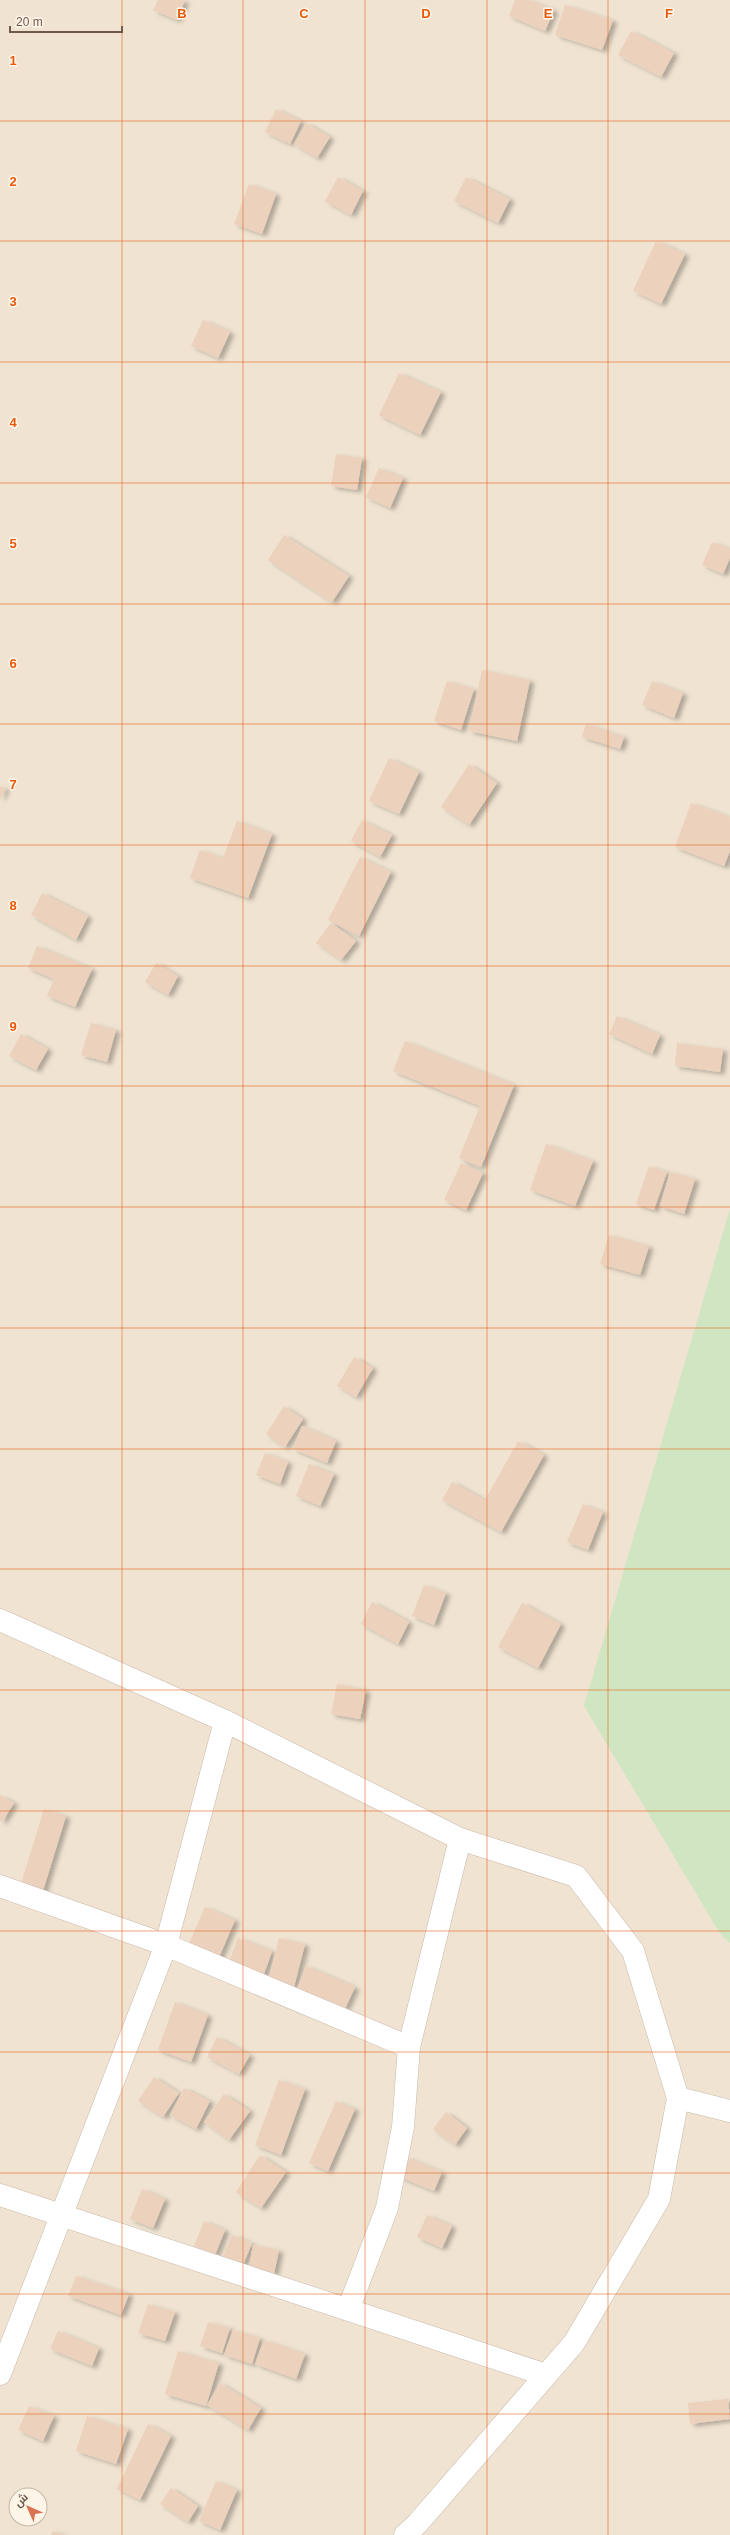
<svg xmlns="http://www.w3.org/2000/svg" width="730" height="2535" viewBox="0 0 730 2535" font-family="Arial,Cairo,sans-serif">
	<defs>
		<filter id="shadow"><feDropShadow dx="4.5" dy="2.5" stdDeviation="2" flood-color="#0004"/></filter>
	</defs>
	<rect width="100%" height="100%" fill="#faf1e2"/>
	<!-- residential -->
	<path fill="#f0e3d1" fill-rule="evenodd" d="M0,0H730V2535H0ZM16,2495H40V2519H16Z"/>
	<!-- green -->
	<path fill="#d0e5c2" d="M730,1209V1943L721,1935L584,1706Z"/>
	<!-- building -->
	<path fill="#ecd1bc" filter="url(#shadow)" d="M158,0H185L177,20L153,10Z
		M515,0H529L554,10L545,31L509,16Z
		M565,5L613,20L602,50L555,35Z
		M631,31L674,53L661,77L618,55Z
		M276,109L301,121L290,144L265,132Z
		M306,123L330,137L317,158L294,144Z
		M338,177L363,191L351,215L325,201Z
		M466,177L510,199L498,223L454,201Z
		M249,184L276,194L262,234L234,224Z
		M656,241L685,254L661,304L633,291Z
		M203,320L230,332L218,358L191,346Z
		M399,373L441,392L420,435L379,415Z
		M336,454L362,458L357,490L331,486Z
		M379,468L403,478L390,508L366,497Z
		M284,535L349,576L332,602L268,560Z
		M712,542L730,549V558L723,574L702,565Z
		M482,670L530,680L517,741L469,731Z
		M447,681L474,689L461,730L434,721Z
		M652,681L683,693L674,718L642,705Z
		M586,724L624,737L620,749L582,737Z
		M389,758L419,772L399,814L369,801Z
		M469,764L497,783L469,825L441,807Z
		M0,786L5,788L0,800Z
		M691,803L730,817V851L724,866L675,847Z
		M362,820L392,835L380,857L351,841Z
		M237,821L272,834L248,898L190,878L200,850L223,858Z
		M360,857L391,872L359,936L328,920Z
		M42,893L88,916L76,940L31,915Z
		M331,923L356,941L341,960L316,943Z
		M37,946L92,969L75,1007L47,996L54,979L28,968Z
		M156,963L178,976L168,995L145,982Z
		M617,1016L660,1035L652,1054L609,1034Z
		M91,1023L116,1030L107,1062L81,1055Z
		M21,1034L48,1049L36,1070L9,1056Z
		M405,1041L514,1085L481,1167L459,1158L480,1106L393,1071Z
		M677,1043L723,1049L720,1072L675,1066Z
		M546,1144L593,1161L575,1206L530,1190Z
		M461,1163L483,1173L466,1210L444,1200Z
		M649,1166L667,1172L654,1210L636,1204Z
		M670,1172L695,1179L684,1214L660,1206Z
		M609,1235L649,1246L640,1275L600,1264Z
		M354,1357L373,1368L356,1397L337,1386Z
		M284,1406L303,1419L285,1447L266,1434Z
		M302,1426L336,1441L327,1463L293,1449Z
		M518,1441L544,1455L501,1532L442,1500L452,1482L485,1500Z
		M265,1453L288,1462L280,1484L256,1475Z
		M309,1464L334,1474L320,1506L296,1496Z
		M583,1504L603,1512L588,1550L567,1542Z
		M424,1585L446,1593L434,1625L412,1616Z
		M372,1602L409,1622L398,1644L361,1624Z
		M522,1603L561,1624L538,1668L498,1647Z
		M337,1684L366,1690L360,1719L331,1714Z
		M0,1795L14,1803L2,1822L0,1821Z
		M44,1809L66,1816L42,1894L20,1887Z
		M205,1907L235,1920L217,1962L186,1950Z
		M238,1938L272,1951L262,1980L227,1967Z
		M279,1938L305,1944L294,1987L268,1981Z
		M306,1966L355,1987L345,2009L297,1989Z
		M175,2002L208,2015L191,2062L158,2050Z
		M217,2037L250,2055L239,2074L207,2057Z
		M154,2077L179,2093L163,2117L138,2101Z
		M279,2080L305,2089L281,2155L255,2145Z
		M184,2088L210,2101L196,2129L170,2115Z
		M224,2094L250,2111L229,2140L204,2122Z
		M336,2101L355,2109L328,2171L309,2163Z
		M446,2112L467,2128L455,2145L433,2129Z
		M260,2155L286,2172L261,2208L236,2192Z
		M405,2157L442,2172L434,2191L397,2176Z
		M142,2189L165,2199L153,2228L130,2219Z
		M427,2215L452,2226L442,2248L417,2237Z
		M204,2221L225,2230L215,2255L194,2246Z
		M232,2235L252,2243L243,2265L223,2257Z
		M253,2245L279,2250L274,2274L249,2268Z
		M76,2276L129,2294L121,2315L68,2296Z
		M148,2304L175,2312L165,2341L138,2333Z
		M208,2322L230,2328L222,2353L200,2346Z
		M233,2330L260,2338L252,2364L224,2355Z
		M58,2331L99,2348L92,2366L50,2349Z
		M264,2340L305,2354L296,2379L255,2364Z
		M178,2351L219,2363L206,2406L165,2394Z
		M220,2383L261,2408L248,2430L207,2405Z
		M728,2399L730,2419L690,2424L688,2403Z
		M29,2406L54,2416L43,2441L18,2430Z
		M87,2416L128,2429L116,2464L76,2451Z
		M148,2424L171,2436L140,2500L117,2489Z
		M216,2481L237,2490L220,2530L199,2521Z
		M171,2488L198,2506L188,2522L160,2504Z
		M53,2531L66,2535H51Z"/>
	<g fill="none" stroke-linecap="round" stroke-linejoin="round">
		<!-- minor casing -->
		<g stroke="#c9b9aa" stroke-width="23">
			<path id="minor" d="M0,1620L225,1721L460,1839L576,1876L633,1951L678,2098L659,2199L574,2343L417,2524L405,2535
				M0,1886L166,1945L409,2047
				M678,2098L730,2111
				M0,2195L546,2375
				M348,2310L387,2208L403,2127L409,2047L460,1839
				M0,2374L166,1945L225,1721"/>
		</g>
		<!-- minor -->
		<use href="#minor" stroke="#fff" stroke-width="22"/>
	</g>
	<!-- grid -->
	<path fill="none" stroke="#e8590c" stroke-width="1" stroke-opacity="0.55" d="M122,0V2535M243,0V2535M365,0V2535M487,0V2535M608,0V2535M0,121H730M0,241H730M0,362H730M0,483H730M0,604H730M0,724H730M0,845H730M0,966H730M0,1086H730M0,1207H730M0,1328H730M0,1449H730M0,1569H730M0,1690H730M0,1811H730M0,1931H730M0,2052H730M0,2173H730M0,2294H730M0,2414H730"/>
	<g font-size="13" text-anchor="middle" font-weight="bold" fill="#e8590c" stroke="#fdf5e8" stroke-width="3" stroke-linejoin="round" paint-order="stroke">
		<text x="182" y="18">B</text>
		<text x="304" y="18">C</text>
		<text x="426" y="18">D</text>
		<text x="548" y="18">E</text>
		<text x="669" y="18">F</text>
		<text x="13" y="65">1</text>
		<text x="13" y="186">2</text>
		<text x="13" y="306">3</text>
		<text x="13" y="427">4</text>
		<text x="13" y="548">5</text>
		<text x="13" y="668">6</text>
		<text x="13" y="789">7</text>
		<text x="13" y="910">8</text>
		<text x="13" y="1031">9</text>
	</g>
	<!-- north arrow -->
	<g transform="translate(28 2507) rotate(315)"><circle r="19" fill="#fdf5e8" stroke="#c4b7a9"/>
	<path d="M0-3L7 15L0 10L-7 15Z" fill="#d97352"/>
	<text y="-6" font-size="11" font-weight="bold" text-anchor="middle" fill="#6e594b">ش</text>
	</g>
	<!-- scale -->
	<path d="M10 26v6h112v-6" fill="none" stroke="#6e594b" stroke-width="2"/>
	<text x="16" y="26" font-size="12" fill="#6e594b" stroke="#fdf5e8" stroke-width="3" paint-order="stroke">20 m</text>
</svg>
